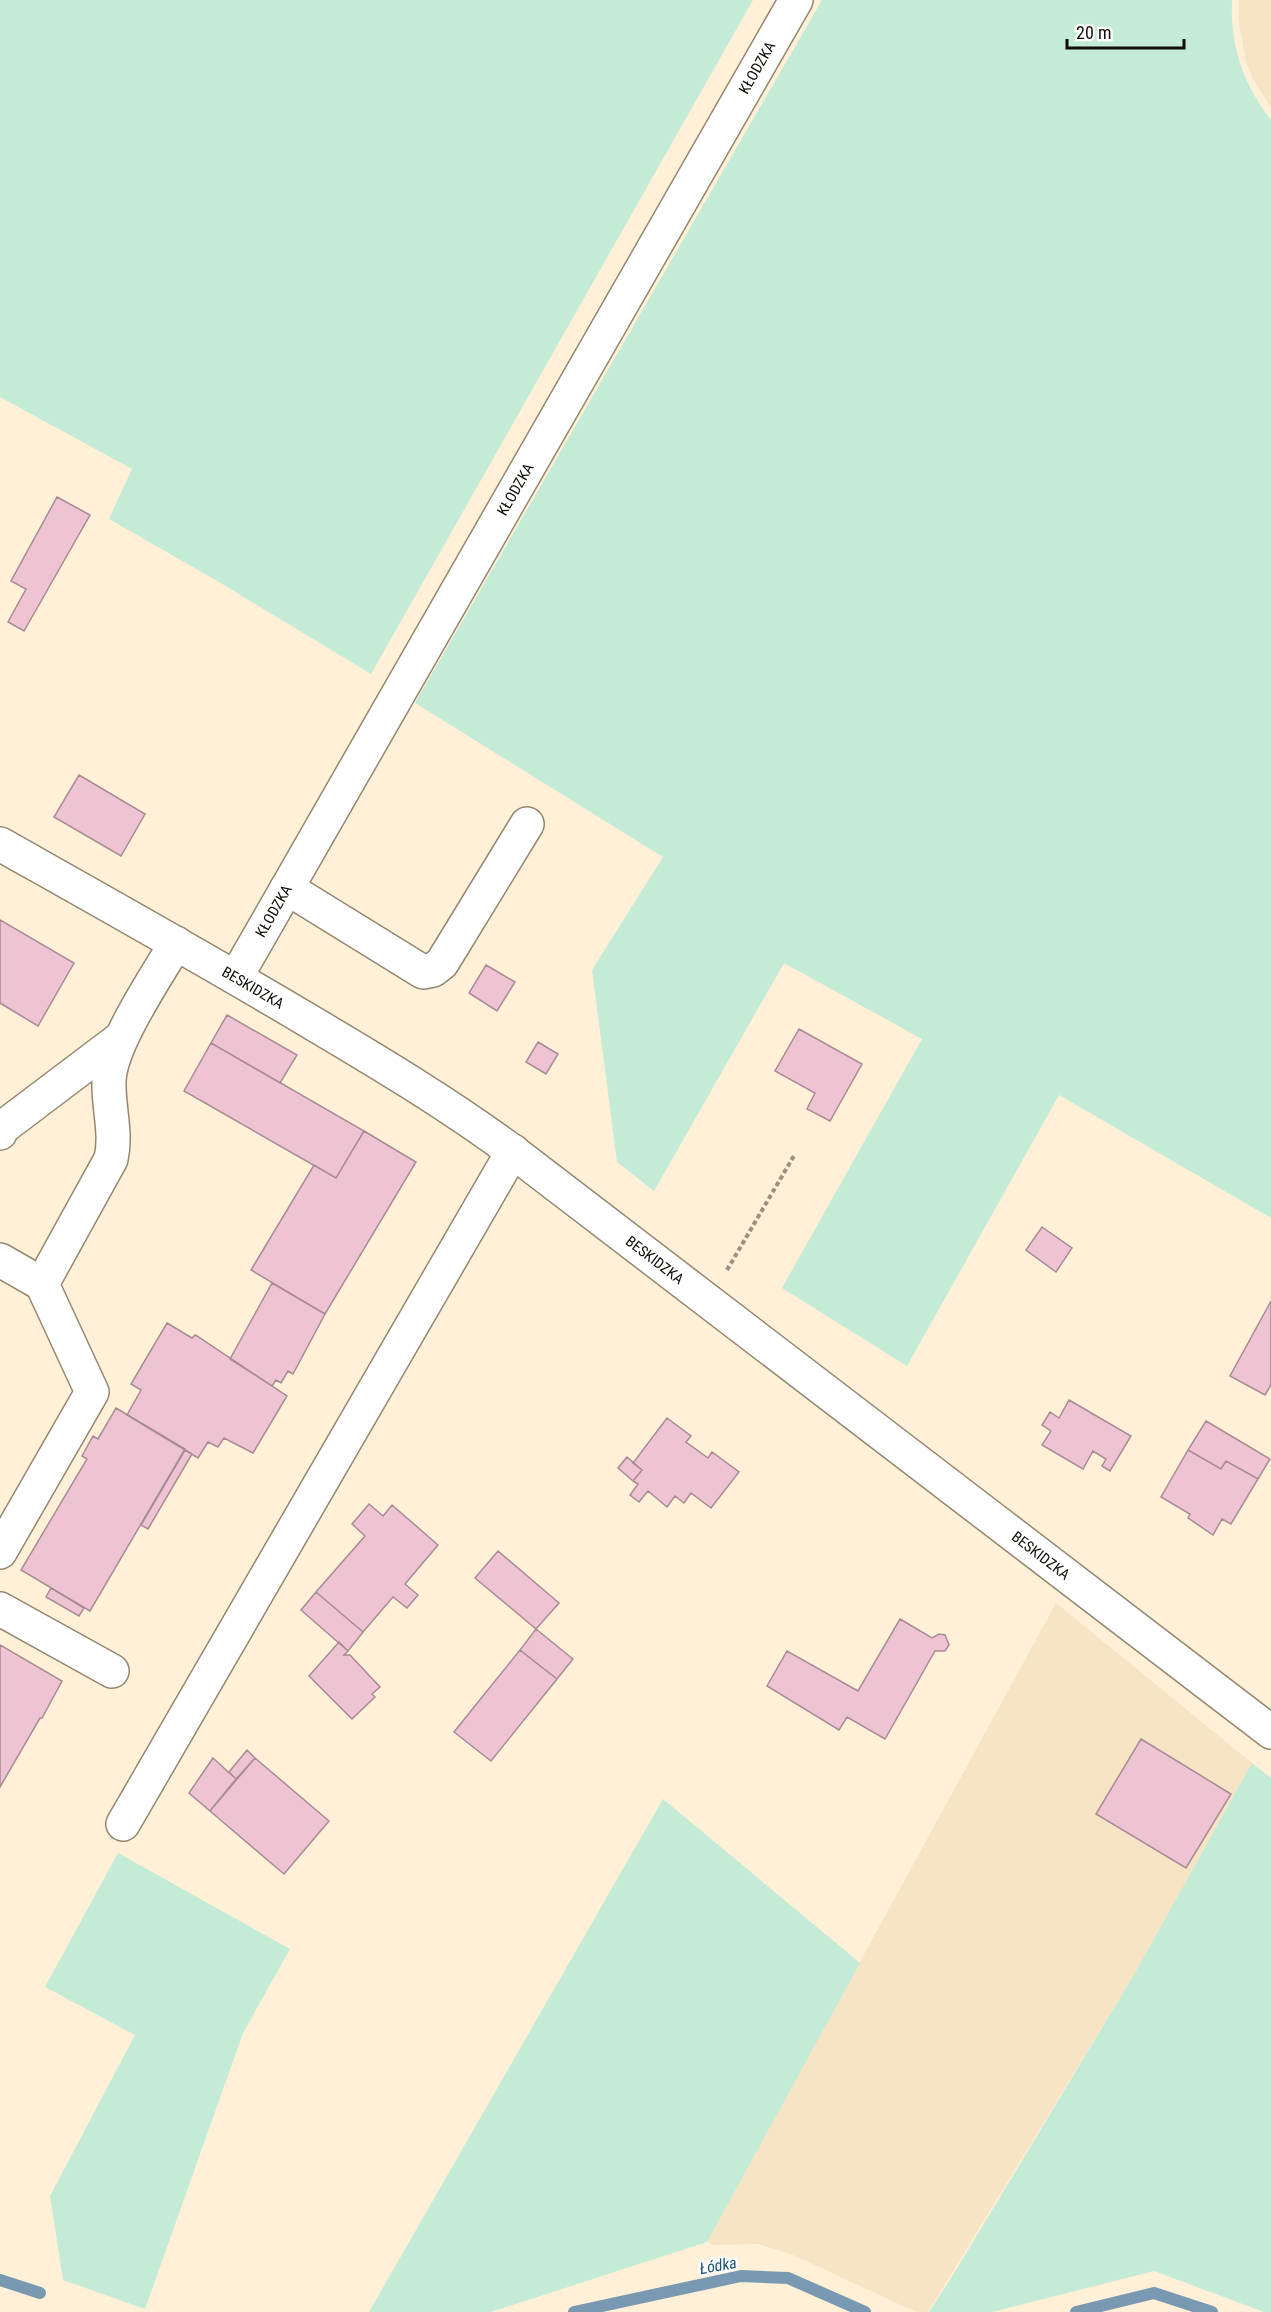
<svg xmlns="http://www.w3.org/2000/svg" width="1271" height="2312" viewBox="0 0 1271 2312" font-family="'Roboto Condensed',sans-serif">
	<rect width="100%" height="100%" fill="#fff0d7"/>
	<!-- built -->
	<path fill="#f6e4c4" d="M1239,0H1271V108L1253,79L1246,62L1239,22Z
		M1056,1603L1252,1763L1132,1978L928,2312H916L793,2255L758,2244L712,2245L707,2242Z"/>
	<!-- green -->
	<path fill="#c3ebd5" d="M0,0H753L371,674L219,582L109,519L132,469L0,397Z
		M822,0H1232C1230,46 1243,84 1271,120V1218L1059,1095L907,1366L782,1288L922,1039L784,963L654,1191L617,1162L592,970L663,857L415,703Z
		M1252,1763L1271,1778V2312H1264L1154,2271L992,2312H929L953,2275L1132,1978Z
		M663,1799L860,1963L707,2242L491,2312H369Z
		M118,1853L290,1949L243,2033L145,2309L63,2280L50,2196L135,2035L45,1987Z"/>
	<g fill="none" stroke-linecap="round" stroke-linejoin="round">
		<!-- stream -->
		<path stroke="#7899b1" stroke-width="12" d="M0,2280L40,2293
			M574,2312L741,2276L788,2278L865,2312
			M1076,2312L1154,2293L1212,2312"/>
	</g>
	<!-- building -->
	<path fill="#eec3d2" stroke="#a88b95" stroke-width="1.5" d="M57,497L90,515L24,631L8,622L26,589L11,581Z
		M79,775L145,814L121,856L54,817Z
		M0,920L74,963L38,1026L0,1003Z
		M486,965L515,982L497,1011L469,993Z
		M227,1015L297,1055L280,1083L211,1043Z
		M799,1029L862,1064L830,1121L807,1109L815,1093L775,1071Z
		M538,1042L558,1054L546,1074L526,1062Z
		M211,1043L364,1131L336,1178L184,1091Z
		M364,1131L416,1162L325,1314L251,1270L314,1165L336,1178Z
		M1042,1227L1072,1248L1056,1272L1026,1250Z
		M272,1283L325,1314L293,1374L288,1371L281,1383L276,1380L272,1386L230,1359Z
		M1271,1301V1385L1265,1395L1230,1376Z
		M167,1323L192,1338L195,1335L197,1336L287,1396L253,1453L224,1438L218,1447L208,1442L198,1458L127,1415L141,1390L131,1384Z
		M1069,1400L1131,1436L1110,1471L1102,1466L1106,1459L1093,1451L1083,1469L1042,1445L1051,1431L1042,1425L1050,1412L1059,1418Z
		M116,1408L185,1449L90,1611L21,1570L87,1459L82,1456L93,1436L98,1439Z
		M667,1418L691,1436L686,1442L708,1458L712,1452L739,1472L711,1508L691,1493L684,1503L675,1496L667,1507L648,1491L639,1502L630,1495L638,1484L633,1481L642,1470L633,1463Z
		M1206,1421L1270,1459L1258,1479L1226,1461L1221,1469L1188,1450Z
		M185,1450L192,1454L148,1529L141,1525Z
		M1188,1450L1221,1469L1226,1461L1258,1479L1231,1524L1222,1519L1213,1535L1188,1518L1190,1514L1161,1497Z
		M627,1457L642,1470L633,1481L618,1468Z
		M369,1504L383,1516L392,1505L438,1545L405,1584L418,1595L407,1608L393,1597L363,1632L316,1592L365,1536L352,1524Z
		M498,1551L559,1603L536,1629L475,1578Z
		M51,1588L84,1608L79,1616L46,1597Z
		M316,1592L363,1632L348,1651L301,1610Z
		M900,1619L932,1638L939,1634L945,1635L949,1645L945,1651H935L885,1739L847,1717L839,1730L767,1686L787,1651L858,1691Z
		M536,1629L573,1659L557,1679L520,1650Z
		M339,1642L348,1651L344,1655H350L380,1687L372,1694L375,1697L352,1719L309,1676Z
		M0,1645L62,1681L42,1718H40L0,1787Z
		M520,1650L557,1679L491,1761L454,1732Z
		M1141,1739L1231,1794L1186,1868L1096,1814Z
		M247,1750L255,1758L236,1779L229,1772Z
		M213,1758L236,1779L210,1811L189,1793Z
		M255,1758L329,1821L284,1874L210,1811Z"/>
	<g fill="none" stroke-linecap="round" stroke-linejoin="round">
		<!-- minor casing -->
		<g stroke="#948770" stroke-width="36">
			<g id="minor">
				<path id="s1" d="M0,844C103,902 207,960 309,1021C380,1063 450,1105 516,1154L1271,1732"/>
				<path d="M287,888L423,972L433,970L442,963L527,824"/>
				<path id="s2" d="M236,977L796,0"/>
				<path d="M0,1133L2,1128L121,1038"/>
				<path d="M0,1260L42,1284"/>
				<path d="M0,1552L92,1392L42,1284L111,1159C117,1133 108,1107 109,1081C110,1044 157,976 176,943"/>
				<path d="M0,1609L112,1671"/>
				<path d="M123,1824L513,1151"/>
			</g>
		</g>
		<!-- path -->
		<path stroke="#9c9180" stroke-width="4" stroke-dasharray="4.5 3" stroke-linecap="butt" d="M727,1270L795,1154"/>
		<!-- minor -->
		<use href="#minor" stroke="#fff" stroke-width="33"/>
	</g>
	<g text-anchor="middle" stroke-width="5" stroke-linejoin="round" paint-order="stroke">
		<!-- street labels -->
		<g font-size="15" fill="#120d06" stroke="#fff">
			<text dy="5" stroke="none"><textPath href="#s2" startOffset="1048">KŁODZKA</textPath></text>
			<text dy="5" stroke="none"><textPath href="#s2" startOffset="562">KŁODZKA</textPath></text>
			<text dy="5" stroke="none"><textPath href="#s2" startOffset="76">KŁODZKA</textPath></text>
			<text dy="5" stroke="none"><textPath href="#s1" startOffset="291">BESKIDZKA</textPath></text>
			<text dy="5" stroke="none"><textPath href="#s1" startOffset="777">BESKIDZKA</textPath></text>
			<text dy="5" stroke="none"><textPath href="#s1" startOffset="1263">BESKIDZKA</textPath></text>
		</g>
		<!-- water labels -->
		<g font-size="16" font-style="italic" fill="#185174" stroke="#fff">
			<text transform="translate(718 2265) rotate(-10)" y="6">Łódka</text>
		</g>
	</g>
	<!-- scale -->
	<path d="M1067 39v9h117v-9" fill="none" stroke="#120d06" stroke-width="3"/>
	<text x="1076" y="39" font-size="18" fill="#120d06" stroke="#ffffff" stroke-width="4.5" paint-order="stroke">20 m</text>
</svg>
